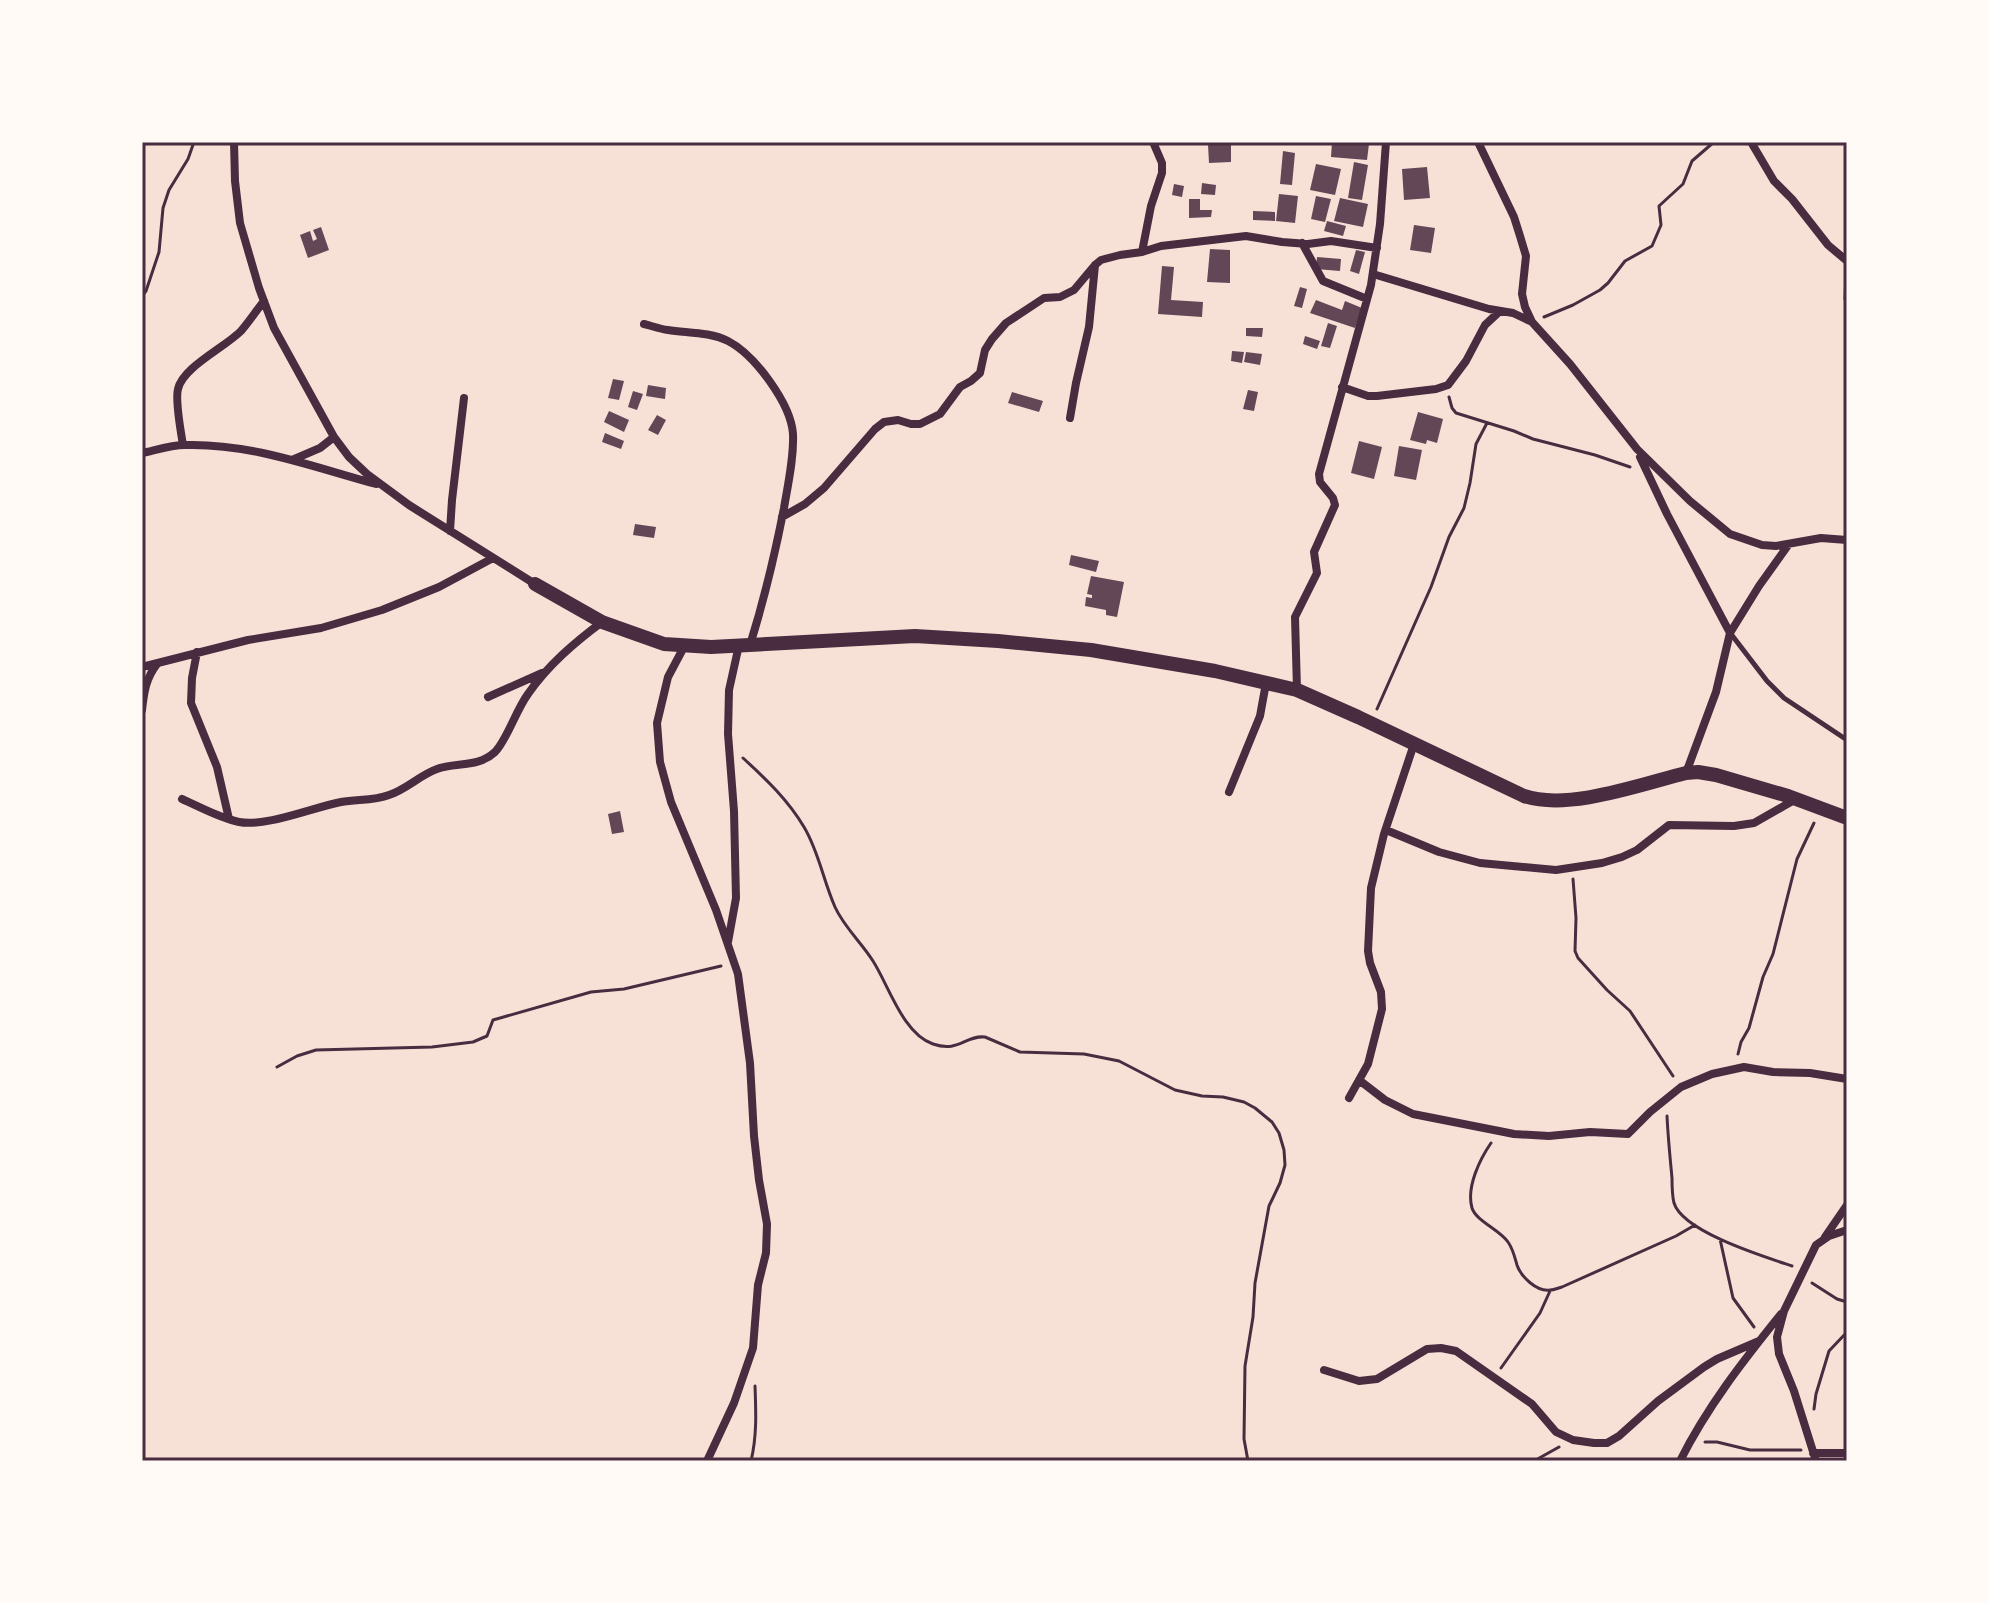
<svg xmlns="http://www.w3.org/2000/svg" width="1989" height="1603" viewBox="0 0 1989 1603" font-family="'Noto Sans',sans-serif">
	<rect width="100%" height="100%" fill="#f7e1d7"/>
	<!-- building -->
	<path fill="#644757" d="M1332,142L1369,144L1367,160L1331,157Z
		M1231,144V162L1209,163L1208,145Z
		M1283,151L1295,153L1292,185L1280,184Z
		M1354,162L1368,165L1362,200L1348,198Z
		M1316,164L1341,169L1335,195L1310,190Z
		M1427,167L1430,198L1404,200L1402,169Z
		M1202,183L1216,185L1215,195L1201,194Z
		M1174,184L1184,186L1182,197L1172,195Z
		M1279,194L1298,196L1295,223L1276,221Z
		M1316,196L1331,199L1325,222L1311,219Z
		M1340,198L1368,204L1363,227L1334,221Z
		M1189,199H1200V210H1212L1211,217L1189,218Z
		M1253,211L1275,212V221L1253,220Z
		M1327,221L1346,226L1343,236L1324,231Z
		M1414,225L1435,228L1431,253L1410,250Z
		M321,227L329,250L308,258L300,235L310,231L313,241L317,239L313,230Z
		M1210,249L1230,250V283L1207,282Z
		M1356,250L1365,252L1359,274L1350,271Z
		M1317,257L1341,259L1340,271L1316,269Z
		M1162,266L1174,267L1171,300L1203,302L1202,317L1158,314Z
		M1300,287L1307,289L1302,308L1294,306Z
		M1316,300L1342,310L1345,301L1362,308L1355,328L1310,313Z
		M1328,323L1337,326L1330,348L1321,346Z
		M1246,328H1263L1262,337L1246,336Z
		M1305,336L1320,341L1317,349L1303,344Z
		M1232,351L1244,352L1242,363L1231,361Z
		M1246,352L1262,354L1260,365L1244,362Z
		M613,379L624,381L619,400L608,398Z
		M648,385L666,388L665,399L646,396Z
		M1248,390L1258,392L1254,411L1243,409Z
		M633,391L643,394L637,410L628,407Z
		M1012,392L1043,401L1039,412L1008,403Z
		M609,411L629,420L624,432L604,422Z
		M1418,412L1443,419L1437,443L1427,440L1426,444L1410,440Z
		M657,415L666,420L658,435L648,430Z
		M605,433L624,441L621,449L602,442Z
		M1359,441L1382,447L1374,479L1351,473Z
		M1399,446L1422,450L1416,480L1394,476Z
		M635,524L656,527L654,538L633,535Z
		M1071,555L1099,561L1096,572L1069,565Z
		M1091,576L1124,582L1117,617L1106,615V610L1085,606L1086,597L1092,598V595L1087,594Z
		M620,811L624,832L612,834L608,814Z"/>
	<g fill="none" stroke-linecap="round" stroke-linejoin="round">
		<!-- path -->
		<path stroke="#4a2c40" stroke-width="3" d="M1846,272L1845,299L1847,308
			M142,296L146,291L159,252L163,208L169,190L188,159L194,142
			M1544,317L1573,305L1600,290L1608,283L1625,261L1652,246L1661,225L1659,206L1683,184L1692,161L1714,142
			M1449,397L1452,408L1456,413L1514,431L1533,439L1595,455L1630,467
			M1377,709L1431,587L1449,537L1464,508L1470,483L1476,444L1487,423
			M743,758C766,779 788,800 804,827C819,852 823,880 835,907C844,927 861,942 873,961C889,986 903,1034 933,1044C959,1053 965,1035 985,1037L1020,1052L1084,1054L1119,1061L1175,1090L1202,1096L1223,1097L1244,1102L1255,1108L1272,1122L1279,1133L1284,1150L1285,1165L1280,1183L1269,1206L1255,1283L1253,1317L1245,1366L1244,1439L1248,1461
			M1573,879L1576,918L1575,951L1578,958L1607,990L1630,1011L1673,1076
			M1738,1054L1741,1042L1749,1028L1763,977L1773,954L1797,859L1814,823
			M277,1067L297,1056L316,1050L432,1047L473,1042L487,1036L493,1020L591,992L624,989L721,966
			M1667,1116C1668,1137 1670,1157 1672,1178C1672,1186 1672,1195 1674,1203C1683,1232 1765,1257 1792,1266
			M1491,1143C1480,1159 1466,1187 1472,1208C1476,1221 1500,1230 1508,1242C1513,1249 1515,1258 1517,1265C1521,1277 1537,1292 1550,1290C1554,1290 1558,1288 1562,1287L1676,1236L1695,1225
			M1720,1239L1733,1298L1754,1327
			M1812,1283L1837,1299L1847,1302
			M1501,1368L1540,1313L1550,1291
			M1814,1409L1816,1394L1829,1351L1847,1332
			M1705,1442H1717L1750,1450H1801
			M751,1461C757,1436 756,1412 755,1386
			M1534,1461L1559,1447"/>
		<!-- service -->
		<path stroke="#4a2c40" stroke-width="5" d="M1731,634L1767,681L1784,698L1847,740"/>
		<!-- minor -->
		<path stroke="#4a2c40" stroke-width="8" d="M234,142L235,181L240,223L259,288L274,328L334,437L349,457L367,474L409,505L535,584
			M1478,142L1514,217L1520,236L1526,256L1522,294L1525,307L1532,322L1570,364L1637,449L1690,501L1730,534L1762,545L1776,546L1821,538L1847,540
			M1751,142L1774,181L1792,199L1828,245L1847,261
			M1302,243L1323,281L1367,299
			M1142,252L1151,206L1162,173V163L1153,142
			M1373,274L1489,309L1513,313L1532,322
			M644,324C652,326 660,329 668,330C688,333 710,332 728,341C755,355 791,404 793,434C794,458 788,484 784,508C775,554 764,600 750,645
			M1342,387L1368,396H1377L1436,389L1448,385L1466,361L1485,325L1500,311
			M1070,418L1076,383L1089,327L1095,265
			M183,445C181,433 175,400 178,389C183,367 224,348 241,331C249,322 256,311 264,301
			M142,453C156,450 171,445 185,445C251,443 313,467 376,484
			M1640,457L1667,514L1730,633
			M292,460L320,448L334,437
			M782,517L805,504L824,488L875,429L884,422L898,420L911,424H920L940,414L960,387L971,381L980,373L985,350L992,339L1006,323L1044,298L1060,297L1074,290L1095,265L1101,260L1120,255L1142,252L1161,246L1246,236L1282,242L1308,244L1331,241L1377,248
			M450,531L452,500L464,398
			M685,645L668,677L657,723L660,762L671,802L716,910L738,974L750,1063L754,1136L759,1180L767,1224L766,1253L758,1285L753,1348L734,1403L707,1461
			M197,652L192,678L191,703L217,767L229,819
			M142,667L248,640L321,628L382,610L439,587L493,558
			M1297,690L1295,617L1317,573L1314,552L1335,505L1333,498L1320,482L1319,474L1371,285L1380,224L1386,142
			M488,697L542,673
			M142,710C144,692 146,678 157,664
			M1686,773L1716,692L1730,633L1759,586L1789,544
			M1229,792L1260,716L1266,683
			M182,799C200,807 219,818 239,822C267,827 311,808 341,802C357,799 374,801 389,795C407,789 420,775 437,769C456,762 478,768 495,752C507,740 516,710 528,694C548,665 574,643 602,622
			M1386,830L1439,852L1480,863L1556,870L1602,863L1622,857L1637,850L1669,825L1734,826L1754,823L1796,799
			M728,942L736,898L734,811L728,734L729,690L739,645
			M1359,1080L1385,1100L1413,1114L1499,1131L1514,1134L1549,1136L1590,1132L1628,1134L1650,1112L1681,1087L1712,1074L1744,1067L1773,1072L1810,1073L1847,1079
			M1349,1098L1368,1064L1382,1009L1381,992L1370,963L1368,951L1371,888L1384,834L1414,744
			M1825,1237L1847,1205
			M1324,1370L1359,1381L1377,1379L1427,1349L1441,1348L1456,1351L1532,1404L1556,1432L1573,1440L1594,1443H1607L1619,1436L1658,1401L1704,1367L1717,1359L1759,1341
			M1813,1453H1847
			M1680,1461C1707,1407 1743,1361 1781,1314
			M1816,1461L1794,1391L1779,1354L1777,1337L1784,1311L1816,1245L1829,1236L1847,1230"/>
		<!-- tertiary -->
		<path stroke="#4a2c40" stroke-width="14" d="M535,584L602,622L664,644L711,647L915,636L998,641L1091,650L1215,671L1297,690L1358,717L1524,796C1568,811 1642,784 1686,773L1698,772L1716,775L1788,796L1847,818"/>
	</g>
	<!-- border -->
	<rect width="1989" height="1603" fill="none" stroke="#fffaf5" stroke-width="288"/>
	<rect x="144" y="144" width="1701" height="1315" fill="none" stroke="#4a2c40" stroke-width="3"/>
</svg>
